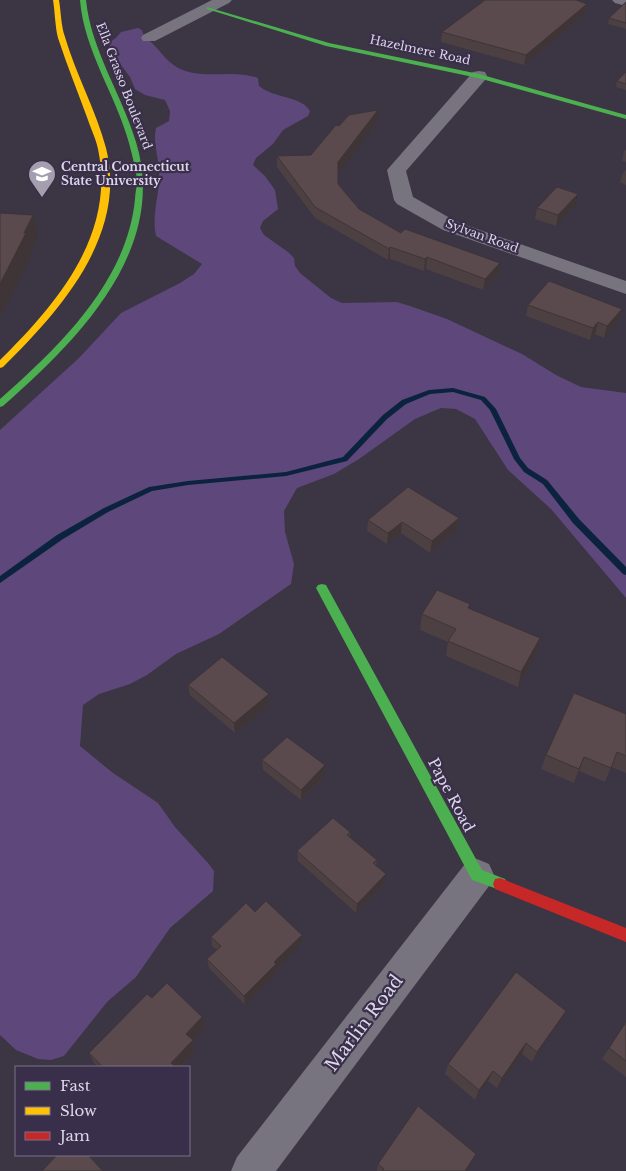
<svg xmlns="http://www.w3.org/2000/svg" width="626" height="1171" viewBox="0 0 626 1171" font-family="'Libre Baskerville',serif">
	<rect width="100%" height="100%" fill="#3b3544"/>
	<!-- green -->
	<path fill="#5e477a" d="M138,28L142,30C144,39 147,38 153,44C160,51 166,60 175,66C200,82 231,68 258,78L259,86C275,99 300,95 310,111L308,116L283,130L273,144L256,158L253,165L265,176L275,190L278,209L263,221L260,228L264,235L288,252L294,258L295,266L300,273L331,298L342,303L397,302L410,306L447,319L522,354L556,375L581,387L626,393V598L551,509L508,470L475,419L456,409L441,408L415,419L359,459L334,474L297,488L284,511L285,532L294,564L291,584L219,634L176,654L147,675L130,684L99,694L83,705L80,746L113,773L158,803L175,827L208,863L214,871L213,891L170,928L136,977L107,1002L64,1056L51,1060L38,1059L16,1050L0,1035V430L79,358L121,313L180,283L194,274L202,264L156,236C151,212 161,193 159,170C158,155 153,142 156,128L169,121L170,111L165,100L145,95L135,89L130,77L109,49L110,42L116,38L121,32Z"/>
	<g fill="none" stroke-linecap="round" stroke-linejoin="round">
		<!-- stream -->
		<path fill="#0b233f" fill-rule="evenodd" d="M453,388L485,397L496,409L520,458L528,468L547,480L579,519L626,567V575L623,574L573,523L543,484L524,472L514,459L490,410L481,400L453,392L430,394L406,404L387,419L347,461L286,476L188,485L152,491L108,512L63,539L0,583V576L57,535L104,508L149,487L188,481L286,472L343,457L383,415L402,400L429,390Z"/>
		<!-- street -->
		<path fill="#77737f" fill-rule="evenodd" d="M212,0H232L229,3L155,41H143L141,38L143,35Z
			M612,0H626V6L615,3Z
			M479,71L485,72L487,76L485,80L406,171L413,197L457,222L626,281V294L443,230L397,204L394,200L387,170L473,72Z
			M477,859L489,864L494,875L489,886L276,1171H231L237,1157L465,864Z"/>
		<!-- fast -->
		<path fill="#4caf50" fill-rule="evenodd" d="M80,0H86C91,50 122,95 136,142C169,250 77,341 3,406L0,407V399C59,347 127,282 135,199C135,193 137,187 137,180C136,169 132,155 129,143C116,95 84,51 80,0Z
			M207,7L329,43L479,74L626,115V119L478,78L326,46L207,9Z
			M322,584L326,585L482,870L505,879L507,884L505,889L500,890L472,880L316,588L318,585Z"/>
		<!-- slow -->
		<path fill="#ffc107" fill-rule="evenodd" d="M53,0H59C61,12 61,26 65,37C76,75 96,110 106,148C128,235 60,311 3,367L0,368V360C57,304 116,234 98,149C96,139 91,129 88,120C78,93 67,65 58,38C55,26 55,12 53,0Z"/>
		<!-- jam -->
		<path fill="#c62828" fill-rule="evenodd" d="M500,878L626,928V942L495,889L493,884L495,879Z"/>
	</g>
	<!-- wall -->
	<path fill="#4d4042" d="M626,2V29L608,24L609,18Z
		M587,4L586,13L524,65L441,42L442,32Z
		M626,72V90L616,87L617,81Z
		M378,110V121L338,172V184L359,209L401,233L500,263L499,274L483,290L426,269L424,271L390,259L388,260L315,218L277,167V156L311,155L339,126Z
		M626,150V162L622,161L624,151Z
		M626,170V185L620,182L623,173Z
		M575,205L556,226L535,219L537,208Z
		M528,305L622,309L619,321L604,338L595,334L590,340L526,316Z
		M459,518L457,529L430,553L401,533L387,544L367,531L368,520Z
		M469,609L540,638L536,654L518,687L446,656L448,642L420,630L422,614Z
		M188,685L269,705L235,733L190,695Z
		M626,714V773L611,767L605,782L579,771L574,783L541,769L546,755Z
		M262,760L325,776L301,800L263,770Z
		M350,832V837L377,860L376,866L385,884L356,913L298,861L297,851Z
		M255,912L302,935V943L277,969V972L245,1005L209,968L207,959L217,950L212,946L211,937Z
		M152,998L202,1017L205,1028L193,1041L195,1051L180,1067H98L94,1063L89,1053Z
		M560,1022L532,1062L522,1054L497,1088L488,1081L475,1100L445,1074L448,1064Z
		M626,1022V1077L602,1059Z
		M472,1162L467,1171H377L378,1164Z"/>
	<!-- shaded-wall -->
	<path fill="#3f3436" d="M587,4L586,13L524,65L526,55Z
		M378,110V121L338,173V162Z
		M578,194L575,205L556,226L558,215Z
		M33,215L38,237L30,252L31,256L4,310L0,313V284L24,233Z
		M390,247V259L388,260L389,249Z
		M427,257L426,269L424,271L425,259Z
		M500,263L499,274L483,290L485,279Z
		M622,309L619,321L604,338L607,326Z
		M598,322L595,334L590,340L593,328Z
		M459,518L457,529L430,553L432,541Z
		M402,522L401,533L387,544L388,533Z
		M540,638L536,654L518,687L521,672Z
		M269,694V705L235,733L234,723Z
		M584,757L579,771L574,783L579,769Z
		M325,765V776L301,800V790Z
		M386,874L385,884L356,913L357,904Z
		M302,935V943L277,969V972L245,1005L244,996L274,962Z
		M566,1011L560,1022L532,1062L537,1052Z
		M202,1017L205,1028L193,1041L195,1051L180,1067H173L171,1063L186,1034Z
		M526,1043L522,1054L497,1088L502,1078Z
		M493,1071L488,1081L475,1100L479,1090Z
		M476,1154L472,1162L467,1171H465Z"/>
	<!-- building -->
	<path fill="#5a4a4d" stroke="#3f3436" d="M485,0H576L587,4L526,55L442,32Z
		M626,2V23L609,18Z
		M626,72V84L617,81Z
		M378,110L338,162V184L359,209L401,233L405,229L500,263L485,279L427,257L425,259L390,247L389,249L315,207L277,156L311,155L336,125L339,126L349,115Z
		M557,187L578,194L558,215L537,208Z
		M0,213L33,215L24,233H26L0,284Z
		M549,281L622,309L607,326L598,322L593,328L528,305Z
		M408,487L459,518L432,541L402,522L388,533L368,520Z
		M437,590L470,604L468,608L540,638L521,672L448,641L456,629L422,614Z
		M222,657L269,694L234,723L188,685Z
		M574,693L626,714V756L617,752L611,768L584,757L579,769L546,755Z
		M287,737L325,765L301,790L262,760Z
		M333,818L350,832L347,835L377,860L373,863L386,874L357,904L297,851Z
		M266,901L302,935L274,962L276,964L244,996L207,959L221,946L211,937L246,903L255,912Z
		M516,972L566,1011L537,1052L526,1043L502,1078L493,1071L479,1090L448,1064Z
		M167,983L202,1017L186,1034L193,1040L171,1063L176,1067H103L89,1053L147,994L152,998Z
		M626,1022V1061L609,1048Z
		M418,1106L476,1154L465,1171H382L384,1169L378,1164Z
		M57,1155H88L103,1171H42Z"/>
	<!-- icons -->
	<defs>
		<g id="university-pin" transform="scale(1.4375)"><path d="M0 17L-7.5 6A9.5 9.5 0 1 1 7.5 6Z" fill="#a49eaf" stroke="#3a2f4a"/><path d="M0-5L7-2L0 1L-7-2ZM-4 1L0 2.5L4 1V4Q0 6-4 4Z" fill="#fff"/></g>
	</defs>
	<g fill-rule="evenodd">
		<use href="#university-pin" x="42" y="174"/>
	</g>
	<g text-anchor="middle" stroke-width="4.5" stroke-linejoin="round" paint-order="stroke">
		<!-- far-street labels -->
		<g font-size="12" fill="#ddd6e8" stroke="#3a2f4a">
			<text transform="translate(420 50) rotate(12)" y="4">Hazelmere Road</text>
			<text transform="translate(124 86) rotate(69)" y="4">Ella Grasso Boulevard</text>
			<text transform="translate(482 236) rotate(20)" y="4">Sylvan Road</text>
		</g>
		<!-- far-poi labels -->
		<g font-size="12" font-weight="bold" fill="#ddd6e8" stroke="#3a2f4a" text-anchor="start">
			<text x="61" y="171">Central Connecticut<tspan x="61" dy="14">State University</tspan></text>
		</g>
		<!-- street labels -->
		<g font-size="15" fill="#ddd6e8" stroke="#3a2f4a">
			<text transform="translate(451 795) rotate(62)" y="5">Pape Road</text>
		</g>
		<!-- near-street labels -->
		<g font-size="18" fill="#ddd6e8" stroke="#3a2f4a">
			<text transform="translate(364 1023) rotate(-53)" y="6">Marlin Road</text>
		</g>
	</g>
	<!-- legend -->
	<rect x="15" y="1066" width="175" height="90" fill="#3a2f4a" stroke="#7b7289"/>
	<rect x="25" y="1082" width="25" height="8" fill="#4caf50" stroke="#7b7289"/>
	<text x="60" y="1091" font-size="15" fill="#ddd6e8">Fast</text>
	<rect x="25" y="1107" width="25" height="8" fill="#ffc107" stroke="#7b7289"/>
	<text x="60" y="1116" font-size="15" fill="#ddd6e8">Slow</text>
	<rect x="25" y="1132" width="25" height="8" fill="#c62828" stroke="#7b7289"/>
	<text x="60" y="1141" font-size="15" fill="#ddd6e8">Jam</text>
</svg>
